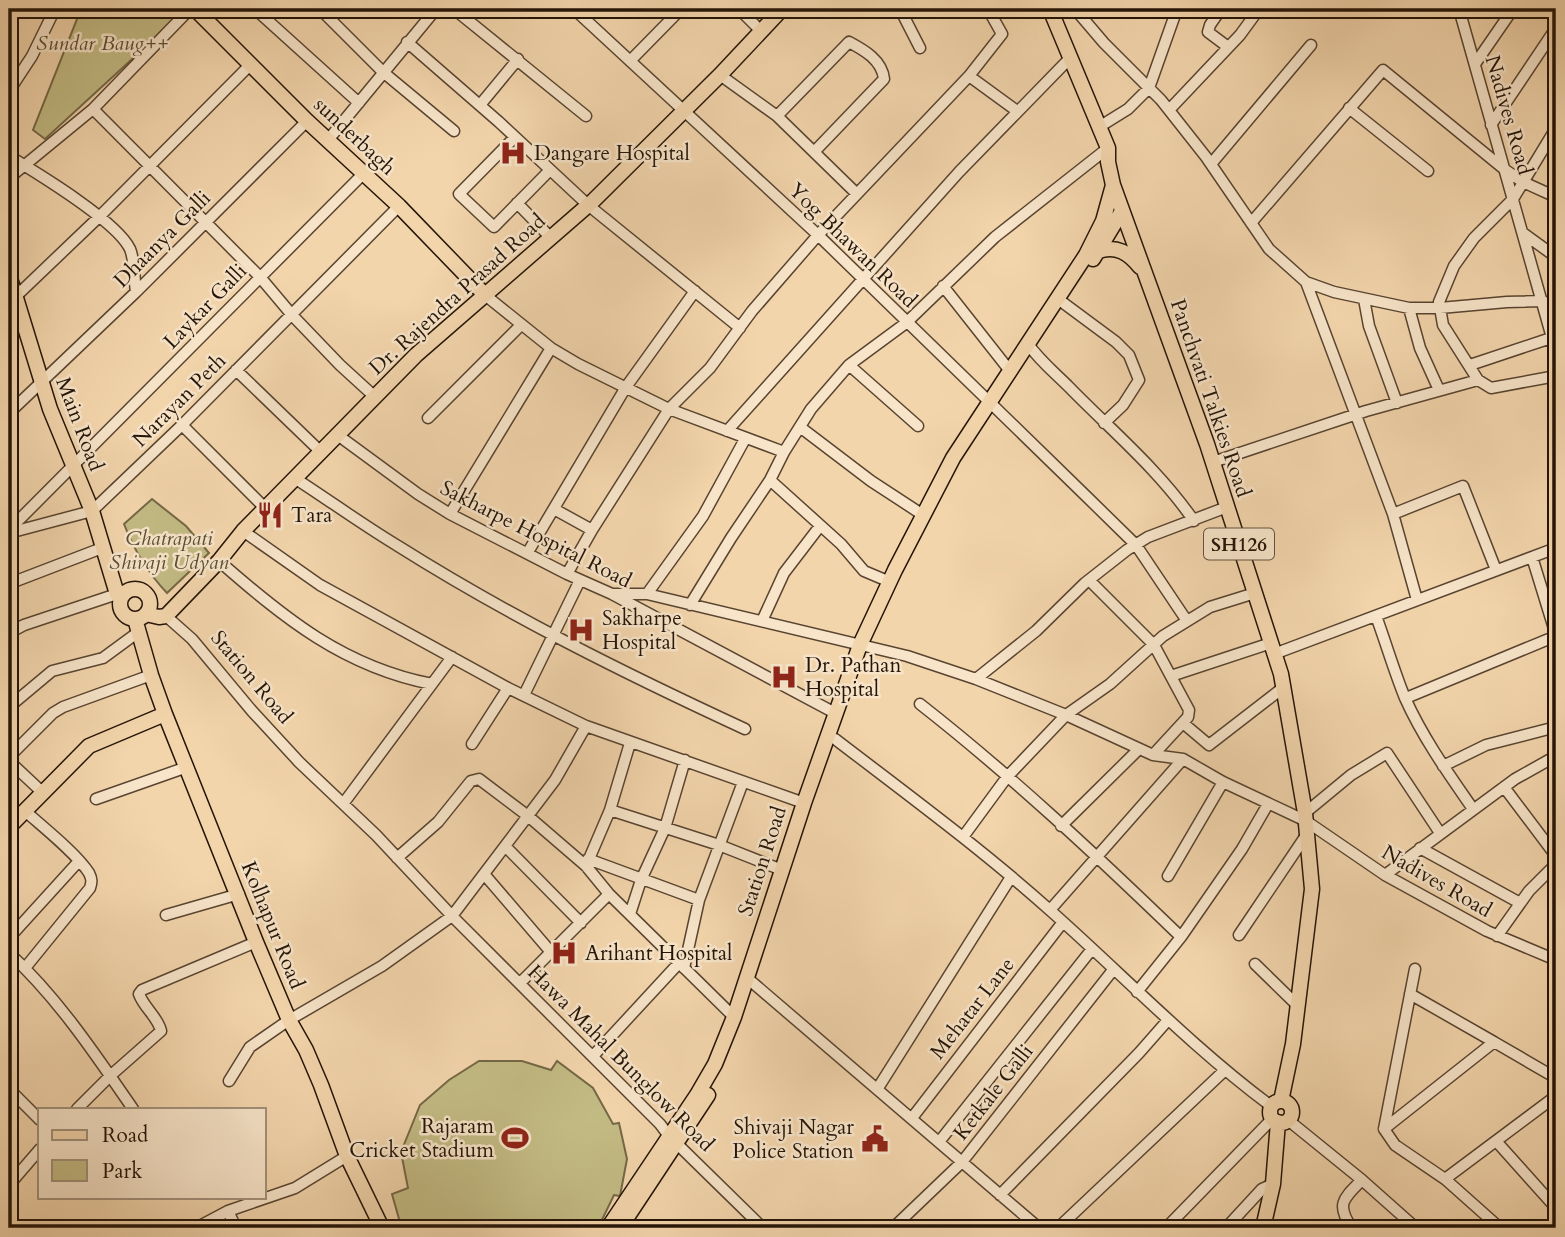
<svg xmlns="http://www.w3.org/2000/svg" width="1565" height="1237" viewBox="0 0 1565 1237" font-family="Cardo,serif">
	<rect width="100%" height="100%" fill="#f3d5ac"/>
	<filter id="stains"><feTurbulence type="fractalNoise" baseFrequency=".00286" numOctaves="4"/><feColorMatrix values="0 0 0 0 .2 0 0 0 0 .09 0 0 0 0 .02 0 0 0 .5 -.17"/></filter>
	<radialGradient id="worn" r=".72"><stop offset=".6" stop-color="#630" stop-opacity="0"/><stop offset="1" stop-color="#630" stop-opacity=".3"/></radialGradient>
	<!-- green -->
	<path fill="#c3bb84" stroke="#746846" stroke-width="2" d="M81,9H166L179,16L45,139L33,130Z
		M152,499L186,526L209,553L167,593C147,572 134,550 124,524Z
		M479,1061H522L551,1070L557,1061L593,1088L613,1124L619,1123L627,1159L620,1196L614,1195L598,1228H406L399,1219L392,1194L408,1188L401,1152L420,1105L449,1080Z"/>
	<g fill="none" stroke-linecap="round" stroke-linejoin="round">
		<!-- minor casing -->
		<g stroke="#584430" stroke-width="13">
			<path id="minor" d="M255,9L359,103
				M320,9L383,72L454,131
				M454,9L586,116
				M574,9L818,235L1086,496L1136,545L1187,621
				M739,9L761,31
				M900,9L920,48
				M1075,9L1104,43L1161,100L1206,157L1269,249L1306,282L1334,292L1409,308H1440L1507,302L1543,301
				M1221,9L1210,25L1208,32L1228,47
				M1459,9L1556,352
				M407,42L499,122L588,205L740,328
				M630,61L681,9
				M1475,64L1513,9
				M720,75L777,116L857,194
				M969,76L1002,34L988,9
				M9,91L32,56L55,9
				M480,105L518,59
				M1349,108L1428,171
				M93,109L260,277L292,315L340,365L375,397
				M1169,110L1240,35L1259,9
				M777,116L849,42C864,50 882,60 884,79L814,152
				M1491,125L1556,28
				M1099,127L1128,109L1149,88L1177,9
				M1556,128L1513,199L1474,238L1454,266L1439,302L1443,325L1478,380L1491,388L1556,376
				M515,137L459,194L494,227L550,170
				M328,140L436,9
				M9,156C37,173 117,221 130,249C135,261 134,279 136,292
				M1211,164L1311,45
				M9,178L93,109L190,9
				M517,203L551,238
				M1251,223L1383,70L1504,169L1523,182L1556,197
				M1523,233L1556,257
				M1306,282L1393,514L1463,486L1496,570
				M943,286L1010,371
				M485,295L551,348L578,364L669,409L784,452
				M1058,299L1116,342L1129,355L1139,380L1123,405L1104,423
				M1364,299L1369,326L1397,403
				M9,303L100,216L250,65
				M1409,308L1420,348L1439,390
				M1028,344C1040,361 1055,373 1069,387C1112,431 1159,470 1194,521
				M849,365L918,426
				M1470,365L1551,338
				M236,370L322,453
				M9,413L136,292L307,121
				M428,418L520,326
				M182,425L266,509
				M800,427L871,481L923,515
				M727,431L959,172L1071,57
				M339,436L418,494L450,514L567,574L612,594L835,713
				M1213,462L1366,411L1478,380
				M296,479C330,501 363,525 398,546C509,616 626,674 745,729
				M770,480L841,544L864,571L890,582
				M554,509L592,530
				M450,514L551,348
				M1393,514L1417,600
				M9,530L364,173
				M243,531L320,585L508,688L586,726L804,803
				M9,533L92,511L182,425L399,206
				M528,552L626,387L695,291
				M1532,557L1556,635
				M219,561C284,618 344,667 432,684
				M567,574L592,530L669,409L710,368L752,311L818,235L969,76L1017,111
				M1089,580L1154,645L1189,710L1188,717L1153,755
				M16,581L102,548
				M612,594H647L907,656L976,679L1066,715L1153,755L1183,759L1223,782L1306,821L1385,875L1487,931L1556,960
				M647,594L703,516L745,439
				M690,605L731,538L770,480L784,452L811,409L849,365L906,323L995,237L1108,148
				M166,616L192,639L252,711L299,762L376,835L452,916L660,1124L669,1136L763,1228
				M1376,616C1386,643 1394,671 1405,698C1423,738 1448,773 1473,809
				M762,621L784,573L820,526
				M9,633L24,625L117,594
				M1274,654L1556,548
				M1171,676L1271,643
				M976,679L1036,631L1085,583L1127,550L1148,537L1227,507
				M524,695L580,580
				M1406,698L1556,636
				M920,704C1012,776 1097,856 1181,937L1242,849L1268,804
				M9,707L52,671L103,658L137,633
				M1183,723L1209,745L1284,687
				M827,737L835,739C908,795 983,850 1052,912C1125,977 1193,1048 1271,1106
				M472,744L508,688
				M9,757L53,713L63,707L151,675
				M9,761L42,792
				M1443,766L1486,745L1556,727
				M1504,787L1556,856
				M96,799L187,767
				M343,804L452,657
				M610,810L719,845L782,870
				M25,811C43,827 77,854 89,873C92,879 92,882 90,888L25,968
				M1305,813L1351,775L1387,753L1440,833
				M1061,826L1139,749
				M963,837L1007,777L1066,715L1110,684L1163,636L1210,607L1255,593
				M505,846L581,923
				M1420,848L1520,903
				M397,858L438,822L471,781L479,779L528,816L586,866L609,894L734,1017
				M588,859L699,900
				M586,866L610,810L630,743
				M484,874L550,951
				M1385,875L1515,779L1556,756
				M1168,876L1223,782
				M1050,910L1183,759
				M630,914L641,880L665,828L685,760
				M166,915L239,894
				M1239,935L1307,834
				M1497,936L1529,891L1556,864
				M9,938L79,861
				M9,953C57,997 96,1055 133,1109
				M1255,964L1297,1005
				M684,968L699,900L743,782
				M746,977L1039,1228
				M520,983L609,894
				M9,987L11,994L9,999
				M1137,992L1181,937
				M1410,994L1494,1042
				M593,1056L679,963
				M229,1081L250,1047L289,1020L382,966L452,916L555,780L586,726
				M878,1088L1011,877
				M9,1089L40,1120
				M77,1109L110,1076L161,1031C158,1017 144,1008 139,994L142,990L256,942
				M912,1118L1063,922
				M1288,1120L1362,1180L1416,1228
				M1384,1129L1415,969
				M1496,1141L1556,1208
				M939,1142L1092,949
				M1445,1179L1556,1096
				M9,1185L40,1149
				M1000,1195L1139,1053L1168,1020
				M228,1211L236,1228
				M196,1228L228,1211L295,1188L347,1156
				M893,1228L962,1162L1113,970
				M1058,1228L1224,1071
				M1166,1228L1272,1119
				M1226,1228L1262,1189L1273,1184
				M1352,1228C1335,1204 1344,1198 1362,1180
				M1500,1228L1445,1179L1395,1145L1384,1129L1494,1042L1556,1078
				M1555,1228L1556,1226"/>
		</g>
		<!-- major casing -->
		<g stroke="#241407" stroke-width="17">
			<path id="major" d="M203,9L199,13L307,121L399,206L485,295
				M1050,9L1108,148V162L1113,185L1207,444L1281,674L1305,813L1312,889L1293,1044L1281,1101
				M1098,251C1117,245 1129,253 1140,267
				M1093,259L1122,211
				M9,275L50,409L92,511L117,594L121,599
				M120 604a15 15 0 1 1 30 0a15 15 0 1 1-30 0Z
				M146,614L159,617L166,616L219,561L243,531L416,355L593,201L720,75L782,9
				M135,619L151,675L165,714L256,942L289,1020L306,1050L321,1085L347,1156L382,1228
				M9,827L89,746L165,714
				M1270 1112a11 11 0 1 1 22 0a11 11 0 1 1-22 0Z
				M608,1228L697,1095L715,1064L734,1017L804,803L860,645L895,570L953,458L1086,255L1103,221L1113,185
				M620,1228L708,1095
				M1263,1228L1273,1184L1278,1122"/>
		</g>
		<!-- minor -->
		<use href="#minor" stroke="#f7e4c9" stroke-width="10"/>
		<!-- major -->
		<use href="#major" stroke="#f3d5ac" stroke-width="14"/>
	</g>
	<!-- icons -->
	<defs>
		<g id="hospital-bare" transform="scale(2.1)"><path d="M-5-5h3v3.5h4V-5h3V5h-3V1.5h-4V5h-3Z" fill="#8f2418" stroke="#f7e4c9" stroke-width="2.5" paint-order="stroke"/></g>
		<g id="restaurant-bare" transform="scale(2.1)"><path d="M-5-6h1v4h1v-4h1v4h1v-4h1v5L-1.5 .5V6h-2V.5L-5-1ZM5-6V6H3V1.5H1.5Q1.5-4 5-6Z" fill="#8f2418" stroke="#f7e4c9" stroke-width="2.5" paint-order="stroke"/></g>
		<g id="stadium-bare" transform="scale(2.1)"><path d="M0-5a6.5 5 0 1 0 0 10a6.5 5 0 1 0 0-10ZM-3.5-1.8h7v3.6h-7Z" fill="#8f2418" stroke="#f7e4c9" stroke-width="2.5" paint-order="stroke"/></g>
		<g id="civic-bare" transform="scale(2.1)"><path d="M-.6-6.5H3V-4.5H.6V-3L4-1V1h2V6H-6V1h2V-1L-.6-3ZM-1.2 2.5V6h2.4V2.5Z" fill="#8f2418" stroke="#f7e4c9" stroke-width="2.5" paint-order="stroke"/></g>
	</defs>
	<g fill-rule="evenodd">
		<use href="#hospital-bare" x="513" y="153"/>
		<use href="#restaurant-bare" x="270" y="515"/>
		<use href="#hospital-bare" x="581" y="630"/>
		<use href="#hospital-bare" x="784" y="677"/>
		<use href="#hospital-bare" x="564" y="953"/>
		<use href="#stadium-bare" x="515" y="1138"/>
		<use href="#civic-bare" x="875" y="1139"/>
	</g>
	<g text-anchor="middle" stroke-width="5" stroke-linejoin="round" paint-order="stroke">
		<!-- shield labels -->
		<rect fill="#f7e4c9" stroke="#635241" stroke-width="2" x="1204" y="528.5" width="70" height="31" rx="5"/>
		<g font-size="19" font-weight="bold" fill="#241407">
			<text x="1239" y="551">SH126</text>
		</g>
		<!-- park labels -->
		<g font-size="21" font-style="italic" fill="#5c4e33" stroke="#f7e4c9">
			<text x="102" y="50">Sundar Baug++</text>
			<text x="169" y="545">Chatrapati<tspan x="169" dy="24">Shivaji Udyan</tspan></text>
		</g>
		<!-- street labels -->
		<g font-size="21" fill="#241407" stroke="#f7e4c9">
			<text transform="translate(1509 115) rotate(74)" y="7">Nadives Road</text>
			<text transform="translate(355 136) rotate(43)" y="7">sunderbagh</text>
			<text transform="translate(162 239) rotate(-45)" y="7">Dhaanya Galli</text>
			<text transform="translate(853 245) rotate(44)" y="7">Yog Bhawan Road</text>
			<text transform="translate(457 294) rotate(-42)" y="7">Dr. Rajendra Prasad Road</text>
			<text transform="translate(205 306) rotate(-46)" y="7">Laykar Galli</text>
			<text transform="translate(1211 398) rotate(71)" y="7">Panchvati Talkies Road</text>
			<text transform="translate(179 400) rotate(-45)" y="7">Narayan Peth</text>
			<text transform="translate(80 424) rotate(69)" y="7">Main Road</text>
			<text transform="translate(536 534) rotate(27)" y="7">Sakharpe Hospital Road</text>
			<text transform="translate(252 677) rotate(50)" y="7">Station Road</text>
			<text transform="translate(762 861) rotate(-72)" y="7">Station Road</text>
			<text transform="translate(1437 881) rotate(30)" y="7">Nadives Road</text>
			<text transform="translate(273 925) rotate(68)" y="7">Kolhapur Road</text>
			<text transform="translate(972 1008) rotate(-52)" y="7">Mehatar Lane</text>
			<text transform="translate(621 1058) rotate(45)" y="7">Hawa Mahal Bunglow Road</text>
			<text transform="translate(993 1092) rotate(-52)" y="7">Ketkale Galli</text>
		</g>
		<!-- poi labels -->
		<g font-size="21" fill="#241407" stroke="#f7e4c9" text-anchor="start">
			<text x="534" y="160">Dangare Hospital</text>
			<text x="291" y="522">Tara</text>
			<text x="602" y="625">Sakharpe<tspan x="602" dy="24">Hospital</tspan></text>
			<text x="805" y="672">Dr. Pathan<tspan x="805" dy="24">Hospital</tspan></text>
			<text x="585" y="960">Arihant Hospital</text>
			<text x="494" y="1133" text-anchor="end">Rajaram<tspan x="494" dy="24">Cricket Stadium</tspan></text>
			<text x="854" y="1134" text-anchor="end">Shivaji Nagar<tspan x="854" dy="24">Police Station</tspan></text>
		</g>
	</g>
	<!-- margin -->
	<rect width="1565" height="1237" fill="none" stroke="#f3d5ac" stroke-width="35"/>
	<rect x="10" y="10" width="1544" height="1216" fill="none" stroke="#241407" stroke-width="3.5"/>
	<rect x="18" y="18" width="1530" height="1202" fill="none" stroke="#241407" stroke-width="2"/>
	<!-- legend -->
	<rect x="38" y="1108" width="228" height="91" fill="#f7e4c9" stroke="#a3917b" stroke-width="2"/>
	<rect x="52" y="1130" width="35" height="10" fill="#f3d5ac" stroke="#a3917b" stroke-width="2"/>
	<text x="102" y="1142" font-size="21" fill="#241407">Road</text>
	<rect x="52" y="1160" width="35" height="21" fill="#c3bb84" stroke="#a3917b" stroke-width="2"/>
	<text x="102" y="1178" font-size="21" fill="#241407">Park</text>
	<rect width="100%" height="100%" filter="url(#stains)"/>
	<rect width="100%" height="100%" fill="url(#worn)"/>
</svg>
